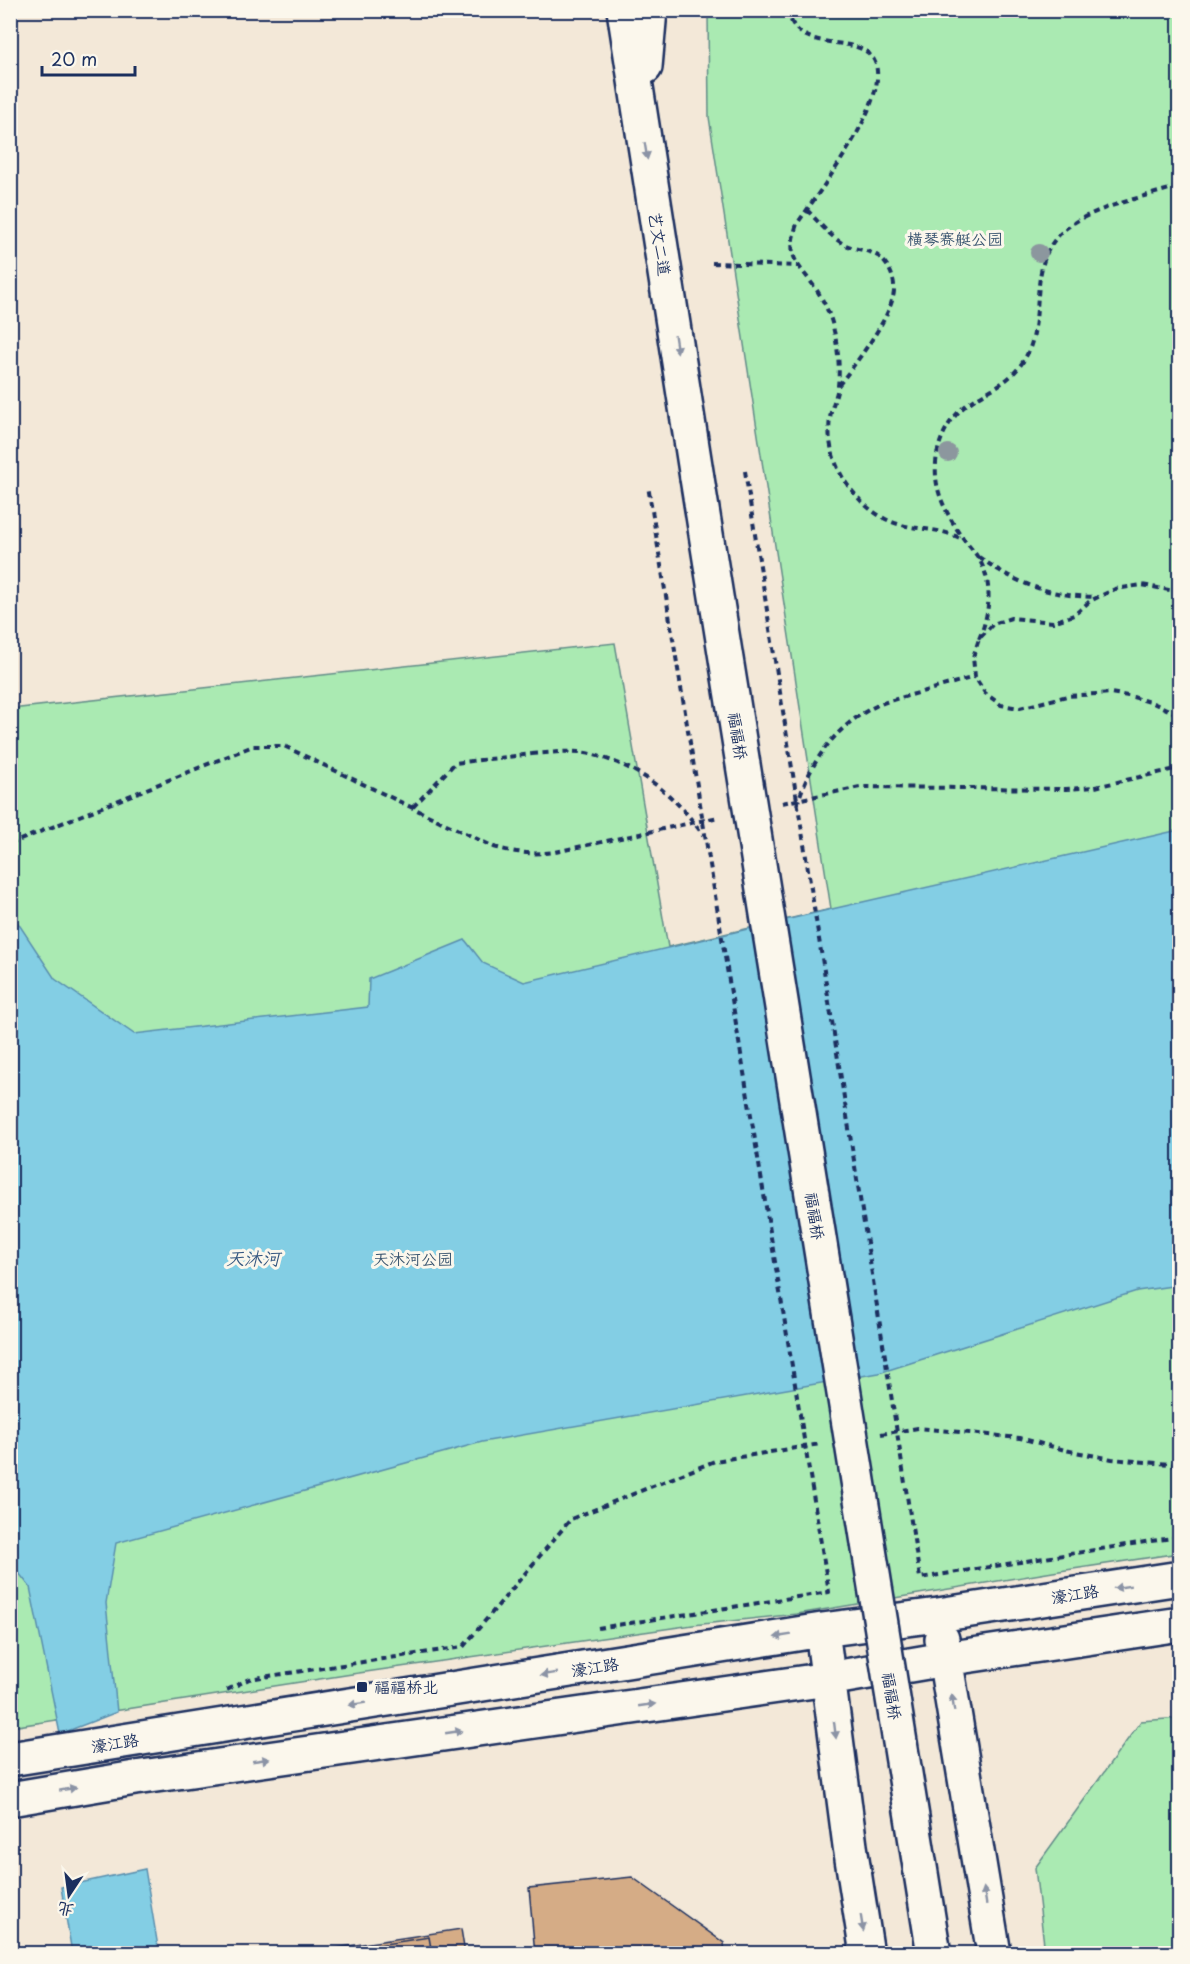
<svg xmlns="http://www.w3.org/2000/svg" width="1190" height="1964" viewBox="0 0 1190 1964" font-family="'Playpen Sans','LXGW WenKai TC',sans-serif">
	<rect width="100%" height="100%" fill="#f3e8d8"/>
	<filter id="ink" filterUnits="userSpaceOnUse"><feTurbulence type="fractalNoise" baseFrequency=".0167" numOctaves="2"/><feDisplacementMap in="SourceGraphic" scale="12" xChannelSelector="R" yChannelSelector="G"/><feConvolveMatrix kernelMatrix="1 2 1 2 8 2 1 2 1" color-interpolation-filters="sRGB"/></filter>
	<g filter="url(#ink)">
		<!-- green -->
		<path fill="#aaeab2" stroke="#628c88" stroke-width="1.5" d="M708,11H1179V1553L1053,1572L797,1614L693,1625L352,1674L11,1727V709L615,643L668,947L831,909L709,117Z
			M1179,1718V1953H1045L1035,1868L1141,1721Z"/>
		<!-- water -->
		<path fill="#83cee4" stroke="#598eae" stroke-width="1.5" d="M1179,830V1285L1137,1291L879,1373L482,1442L116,1543L106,1603L117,1712L60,1734L30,1587L11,1563L10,903L14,917L55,979L134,1034L368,1007L369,979L465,940L483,963L524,982L832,909Z
			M145,1869L159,1953H72L61,1887Z"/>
		<!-- building -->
		<path fill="#d5ac86" stroke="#1b2f5e" stroke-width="1.5" d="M632,1877L724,1943L725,1954H535L529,1888Z
			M461,1929L465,1954H296Z
			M429,1937L432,1954H321Z"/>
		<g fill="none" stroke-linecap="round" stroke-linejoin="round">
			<!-- secondary casing -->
			<g stroke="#1b2f5e" stroke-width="38">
				<path id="secondary" d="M624,10L697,478
					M645,67L650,10
					M822,1630L850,1846L867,1954
					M942,1639L994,1954
					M10,1759L822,1630L938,1615L1180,1578
					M10,1799L135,1778L828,1679L945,1659L1180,1624"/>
			</g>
			<!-- path -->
			<path stroke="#1b2f5e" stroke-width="4" stroke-dasharray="6 4.5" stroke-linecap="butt" d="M788,10C796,62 873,25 877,71C881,112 820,190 797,224C785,259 798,263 816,289C824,301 831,316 834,331C838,348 840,368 838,386C837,395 833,403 831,412C825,440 835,472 854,493C865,507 881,519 898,524C923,531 939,527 964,540
				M807,210C818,221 830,237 844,244C855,250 867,249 878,256C890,265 897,282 893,297C888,321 854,366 838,386
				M712,263L798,266
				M979,557C1018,585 1050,596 1097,597
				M1180,592L1142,585L1115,589L1090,601L1074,615L1053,622L1011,618L993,624L979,639L973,657L975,677L985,693L1001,705L1020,708L1067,696L1111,693L1133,697L1153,703L1180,715
				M979,639C990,613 994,581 977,556C973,550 967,544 963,538C951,521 937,498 936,476C934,450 944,424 964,407C985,390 1008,386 1024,360C1048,321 1025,266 1062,232C1085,209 1147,196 1180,186
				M782,803L860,787L1066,789L1095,787L1180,768
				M413,807L455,763L532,754
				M10,844L253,746H284L494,847C516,853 533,855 555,852L719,817
				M881,1434L918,1428L1020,1438L1065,1450L1112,1459L1180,1465
				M1151,1541L1180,1537
				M227,1690L249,1679L463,1647L571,1519L715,1461L820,1444"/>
			<!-- secondary -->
			<use href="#secondary" stroke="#fbf7ec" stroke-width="33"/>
			<!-- secondary-bridge casing -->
			<g stroke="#1b2f5e" stroke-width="38" stroke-linecap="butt">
				<path id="secondary-bridge" d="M697,478L934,1954"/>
			</g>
			<!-- path-bridge -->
			<path stroke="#1b2f5e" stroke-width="4" stroke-dasharray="6 4.5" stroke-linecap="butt" d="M745,471L920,1578L1151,1541
				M532,754C548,753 564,751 579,752C591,753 604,758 615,762C653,777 680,802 703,835
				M797,805C810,762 835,726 876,706C886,701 897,699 907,696C930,690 952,683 975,677
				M598,1628L829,1592L648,486"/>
			<!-- secondary-bridge -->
			<use href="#secondary-bridge" stroke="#fbf7ec" stroke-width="33"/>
		</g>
		<!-- trees -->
		<g fill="#8c979e">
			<circle cx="1039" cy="253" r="9"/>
			<circle cx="948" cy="453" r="9"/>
		</g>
		<!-- one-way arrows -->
		<defs><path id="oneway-solid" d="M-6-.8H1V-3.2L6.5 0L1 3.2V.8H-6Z" transform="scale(1.5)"/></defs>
		<g fill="#8b93a5">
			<use href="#oneway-solid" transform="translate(646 151) rotate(81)"/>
			<use href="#oneway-solid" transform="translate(676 344) rotate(81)"/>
			<use href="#oneway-solid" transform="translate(1122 1587) rotate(171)"/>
			<use href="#oneway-solid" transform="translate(783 1636) rotate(171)"/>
			<use href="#oneway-solid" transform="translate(549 1674) rotate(171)"/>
			<use href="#oneway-solid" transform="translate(953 1703) rotate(-99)"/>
			<use href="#oneway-solid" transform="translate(357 1704) rotate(171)"/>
			<use href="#oneway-solid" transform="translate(647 1705) rotate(-8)"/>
			<use href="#oneway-solid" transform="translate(835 1730) rotate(83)"/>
			<use href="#oneway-solid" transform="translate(454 1732) rotate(-8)"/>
			<use href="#oneway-solid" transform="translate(261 1760) rotate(-8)"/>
			<use href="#oneway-solid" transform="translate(68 1789) rotate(-10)"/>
			<use href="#oneway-solid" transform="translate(985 1896) rotate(-99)"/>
			<use href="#oneway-solid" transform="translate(862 1923) rotate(81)"/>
		</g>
	</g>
	<!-- markers -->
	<rect fill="#1b2f5e" stroke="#fbf7ec" stroke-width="2" x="356" y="1681" width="12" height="12" rx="3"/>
	<g text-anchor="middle" stroke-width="6" stroke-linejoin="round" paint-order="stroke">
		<!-- park labels -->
		<g font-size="16" fill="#38546f" stroke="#fbf7ec">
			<text x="955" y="245">横琴赛艇公园</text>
			<text x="413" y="1265">天沐河公园</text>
		</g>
		<!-- street labels -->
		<g font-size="16" fill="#1b2f5e" stroke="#fbf7ec">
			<text transform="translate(660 244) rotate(81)" y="6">艺文二道</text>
			<text transform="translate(738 736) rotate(81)" y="6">福福桥</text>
			<text transform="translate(815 1216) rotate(81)" y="6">福福桥</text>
			<text transform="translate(1075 1594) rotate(-9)" y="6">濠江路</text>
			<text transform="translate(595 1667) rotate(-9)" y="6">濠江路</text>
			<text transform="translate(892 1696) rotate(81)" y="6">福福桥</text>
			<text transform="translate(115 1743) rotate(-9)" y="6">濠江路</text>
		</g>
		<!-- poi labels -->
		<g font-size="16" fill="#1b2f5e" stroke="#fbf7ec" text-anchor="start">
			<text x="374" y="1693">福福桥北</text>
		</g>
		<!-- water labels -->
		<g font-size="18" font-style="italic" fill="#355780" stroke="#fbf7ec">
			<text x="253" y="1265">天沐河</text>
		</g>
	</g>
	<!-- margin -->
	<rect width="1190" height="1964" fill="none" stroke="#fbf7ec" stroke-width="36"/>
	<rect x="18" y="18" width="1154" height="1928" fill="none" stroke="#1b2f5e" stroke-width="2" filter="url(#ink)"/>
	<!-- north arrow -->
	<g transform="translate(69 1895) rotate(193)" stroke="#fbf7ec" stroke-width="4.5" paint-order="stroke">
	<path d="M0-4.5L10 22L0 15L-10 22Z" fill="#1b2f5e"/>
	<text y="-9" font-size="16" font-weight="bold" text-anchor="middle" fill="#1b2f5e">北</text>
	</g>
	<!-- scale -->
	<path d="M42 66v9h93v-9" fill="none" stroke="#1b2f5e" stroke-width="3"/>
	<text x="51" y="66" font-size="18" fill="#1b2f5e" stroke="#fbf7ec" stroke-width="4.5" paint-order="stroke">20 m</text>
</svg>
